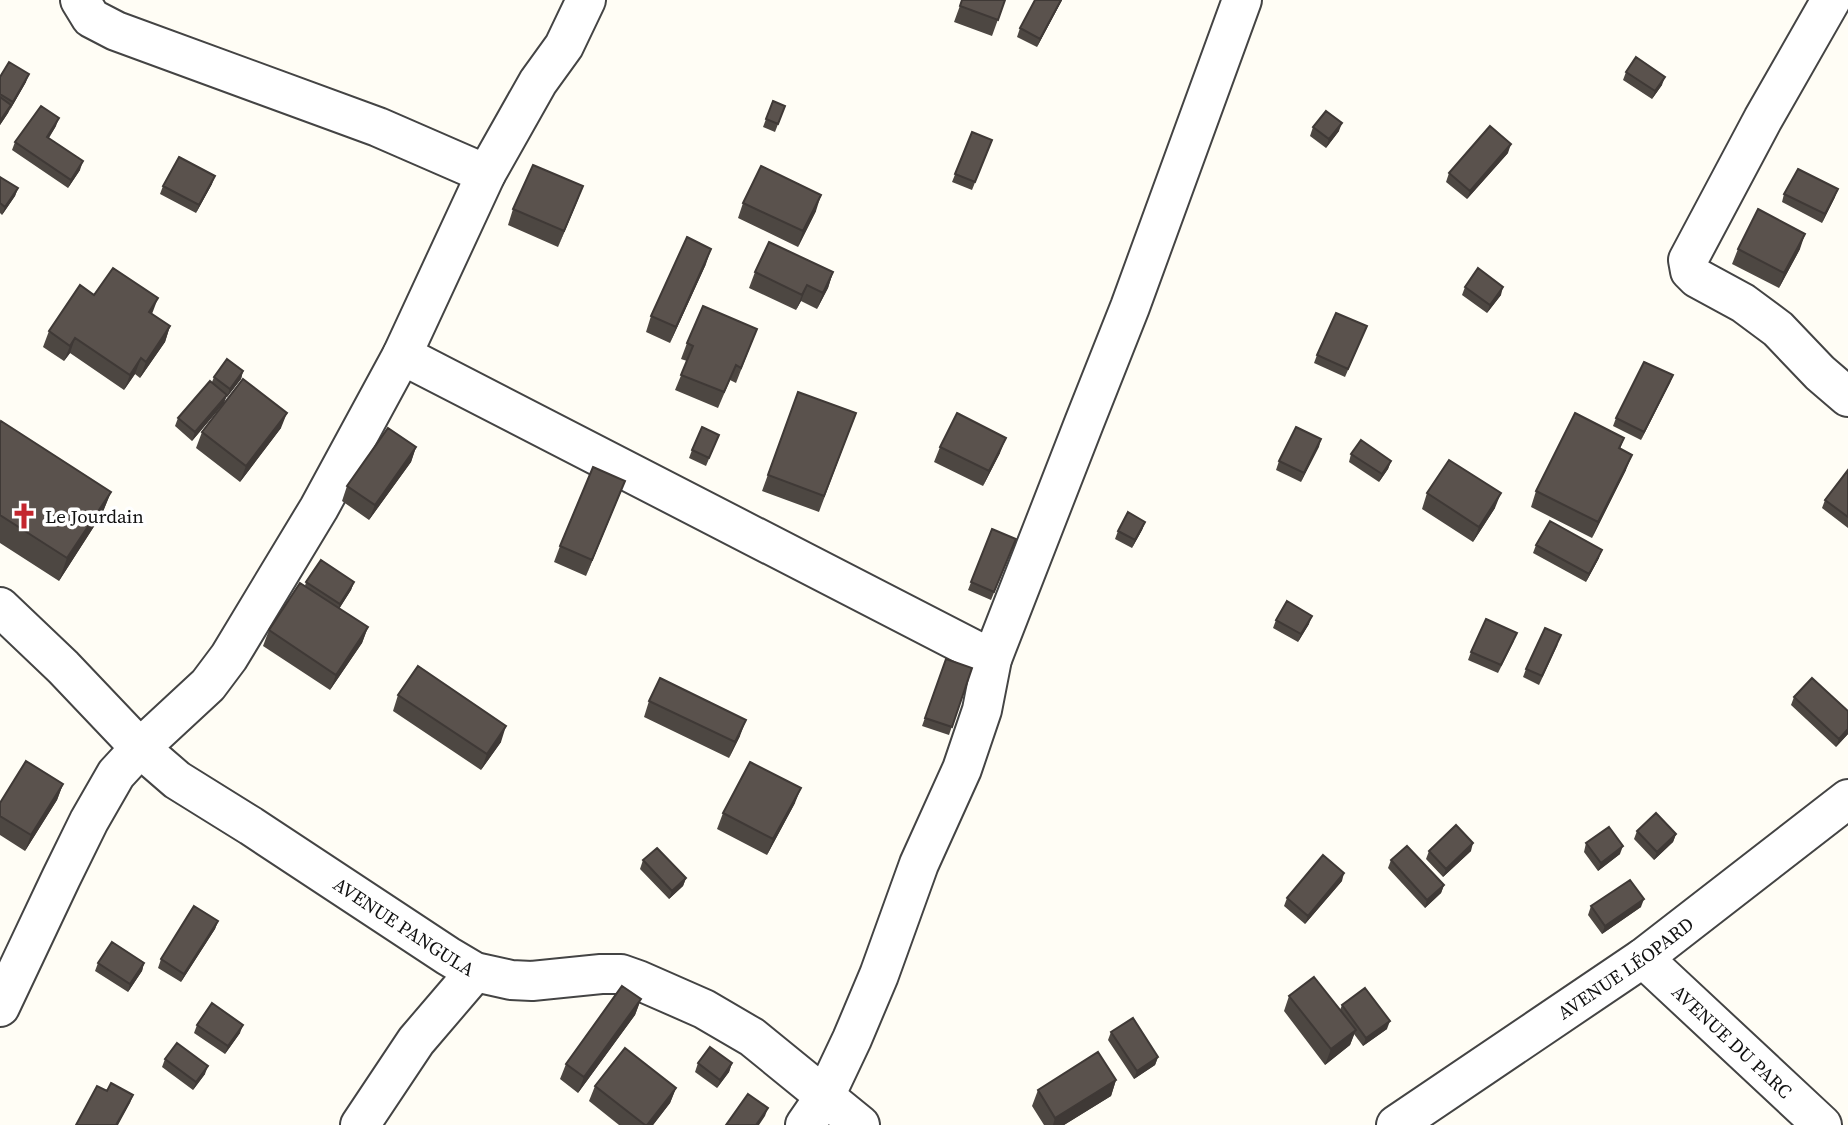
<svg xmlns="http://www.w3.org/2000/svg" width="1848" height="1125" viewBox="0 0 1848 1125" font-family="'Source Serif 4',serif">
	<rect width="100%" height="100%" fill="#fffdf5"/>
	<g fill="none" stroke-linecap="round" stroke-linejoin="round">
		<!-- street casing -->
		<g stroke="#444" stroke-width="42">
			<g id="street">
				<path d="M80,0L91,18L116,31L378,127L486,174"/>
				<path d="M1831,0L1763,119L1688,260L1690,271L1697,278L1743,303L1778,329L1820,373L1848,397"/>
				<path d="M402,355L992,659"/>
				<path id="s1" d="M0,607L63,667L140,748L177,780L251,826L448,956L475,972L511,980L532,981L601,974H621L638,980L704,1009L752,1037L860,1125"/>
				<path id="s2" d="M1643,958L1822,1125"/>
				<path d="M0,1007L61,878L89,821L116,774L140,748L208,685L229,657L319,508L402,355L486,174L538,82L564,46L586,0"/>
				<path d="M360,1125L416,1041L475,972"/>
				<path d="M805,1125L825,1096L852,1039L879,975L919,864L962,769L982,710L992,659L1084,423L1130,307L1242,0"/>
				<path id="s3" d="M1396,1125L1643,958L1848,799"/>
			</g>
		</g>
		<!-- street -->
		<use href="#street" stroke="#fff" stroke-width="38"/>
	</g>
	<!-- wall -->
	<path fill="#4d4742" d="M962,0H1005L992,36L954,22Z
		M1035,0H1062L1037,47L1017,37L1020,28Z
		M1626,72L1662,85L1652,99L1623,80Z
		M0,77L26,82L8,113L0,125Z
		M785,106L775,132L763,127L766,119Z
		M56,126L49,138L80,170L68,188L12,150L15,142Z
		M1313,127L1339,131L1326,148L1310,136Z
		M972,132L992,140L972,190L952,182Z
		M1508,153L1467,199L1446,182L1449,173Z
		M0,177L18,188L15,196L2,215L0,213Z
		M212,184L196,213L160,194L163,186Z
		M583,186L558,247L508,225L513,209Z
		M1784,194L1835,197L1822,223L1782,202Z
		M743,203L816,211L798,247L738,218Z
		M1738,249H1800L1779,288L1732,264Z
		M706,264L670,343L646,332L651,316Z
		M755,272H833L828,288L817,309L801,301L796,310L749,288Z
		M1465,287L1501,295L1487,313L1462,295Z
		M94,295L152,314L170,326L165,342L140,378L135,374L124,390L70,353L64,361L43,347L49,331Z
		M1367,326L1345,377L1314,363L1317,355Z
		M757,329L736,383L730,380L718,408L675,390L687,361L681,359L687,343Z
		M243,371L241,379L227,397L226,396L224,403L192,441L175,426L178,418L212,382L214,377Z
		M1673,375L1641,440L1613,426L1616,418Z
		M798,392L856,413L819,512L762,491Z
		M0,423L111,492L102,514L59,581L0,543Z
		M281,428L240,482L196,448L202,432Z
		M719,435L706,466L689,458L692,450Z
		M1624,438L1620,449L1626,470L1592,538L1531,507L1536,491Z
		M1321,439L1301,482L1276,470L1279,461Z
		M416,447L411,462L369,520L342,501L347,486Z
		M940,447L1000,453L983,486L934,462Z
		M1351,454L1391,461L1388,469L1379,482L1349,462Z
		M1848,470V528L1822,508L1825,500Z
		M1427,493L1495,508L1473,542L1422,509Z
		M619,496L586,576L554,562L560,546Z
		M1145,522L1142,530L1132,548L1115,539L1118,531Z
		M992,529L1016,539L991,600L968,590Z
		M1536,545L1599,558L1586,582L1533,553Z
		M306,582H354L351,590L339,609L368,627L362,643L330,690L263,646L269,630L305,586Z
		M1276,620L1309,624L1298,642L1273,628Z
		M1514,641L1498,673L1468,660L1471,652Z
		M1558,644L1539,685L1523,677L1526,669Z
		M946,659L972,668L949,735L922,726Z
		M398,695L501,742L481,770L393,711Z
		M1794,697L1848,734L1836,747L1791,705Z
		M649,701L740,736L729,758L644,717Z
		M63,784L57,800L25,851L0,835V803Z
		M795,803L767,855L717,829L723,813Z
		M1637,831L1676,834L1673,842L1654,860L1634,839Z
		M1586,843L1620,854L1598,871L1584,852Z
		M1429,851H1471L1443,877L1426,859Z
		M643,860L686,878L683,886L669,899L640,869Z
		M1391,860L1444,885L1441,893L1425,908L1388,868Z
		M1342,881L1305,924L1284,906L1287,898Z
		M1591,906L1641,907L1602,934L1588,915Z
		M218,921L215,929L181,982L158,968L161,959Z
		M98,963H144L142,971L128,992L95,971Z
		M1289,996L1340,1010L1342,1005L1387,1029L1363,1046L1354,1034L1350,1045L1325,1065L1284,1011Z
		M641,999L635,1015L578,1093L560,1079L566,1064Z
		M197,1025L240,1033L225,1054L194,1033Z
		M1111,1032L1158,1057L1155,1065L1134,1079L1108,1040Z
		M165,1059L205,1074L193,1090L162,1067Z
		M698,1063H732L729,1072L717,1088L695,1072Z
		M1116,1080L1111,1096L1064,1125H1044L1032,1106L1038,1090Z
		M595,1086L676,1088L670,1103L653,1125H619L589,1101Z"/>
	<!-- shaded-wall -->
	<path fill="#3f3936" d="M1061,0H1062L1037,47L1040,39Z
		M29,74L26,82L10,110L13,102Z
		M1665,77L1662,85L1652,99L1655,91Z
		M11,105L8,113L0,125V121Z
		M59,118L56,126L44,145L47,137Z
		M1342,123L1339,131L1326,148L1329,139Z
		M1511,144L1508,153L1467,199L1470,191Z
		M83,161L80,170L68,188L71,180Z
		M215,176L212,184L196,213L199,205Z
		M583,186L577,202L558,247L564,231Z
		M18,188L15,196L2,215L5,207Z
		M1838,189L1835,197L1822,223L1825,214Z
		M821,195L816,211L798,247L803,231Z
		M1805,234L1800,249L1779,288L1784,273Z
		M711,249L706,264L670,343L676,327Z
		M833,272L828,288L817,309L823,293Z
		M807,285L801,301L796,310L802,295Z
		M1503,287L1501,295L1487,313L1490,305Z
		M158,298L152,314L149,312Z
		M170,326L165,342L140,378L146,362Z
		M75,338L70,353L64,361L70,346Z
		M141,358L135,374L124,390L130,375Z
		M243,371L241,379L227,397L230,389Z
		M1673,375L1670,383L1641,440L1644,432Z
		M227,395L224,403L192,441L195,432Z
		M287,413L281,428L240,482L246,466Z
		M1006,438L1000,453L983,486L989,471Z
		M1321,439L1319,447L1301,482L1304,473Z
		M416,447L411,462L369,520L375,505Z
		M1632,455L1626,470L1592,538L1598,522Z
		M1391,461L1388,469L1379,482L1382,474Z
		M625,481L619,496L586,576L592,560Z
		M111,492L102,514L59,581L67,558Z
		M1501,493L1495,508L1473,542L1479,527Z
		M1145,522L1142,530L1132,548L1135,540Z
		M1602,550L1599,558L1586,582L1589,574Z
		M354,582L351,590L337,612L340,604Z
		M1312,616L1309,624L1298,642L1301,634Z
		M368,627L362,643L330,690L336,675Z
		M746,720L740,736L729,758L735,742Z
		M506,726L501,742L481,770L487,754Z
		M1848,729V734L1836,747L1839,739Z
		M63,784L57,800L25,851L31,835Z
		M801,788L795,803L767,855L773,839Z
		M1676,834L1673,842L1654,860L1657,852Z
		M1473,843L1471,851L1443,877L1446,869Z
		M1623,846L1620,854L1598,871L1601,863Z
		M1344,873L1342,881L1305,924L1308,916Z
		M686,878L683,886L669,899L672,891Z
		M1444,885L1441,893L1425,908L1427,900Z
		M1644,899L1641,907L1602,934L1605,926Z
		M218,921L215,929L181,982L184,974Z
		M144,963L142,971L128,992L130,984Z
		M641,999L635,1015L578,1093L584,1077Z
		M1390,1021L1387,1029L1363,1046L1366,1038Z
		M243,1025L240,1033L225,1054L228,1046Z
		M1356,1030L1350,1045L1325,1065L1331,1049Z
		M1158,1057L1155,1065L1134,1079L1137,1071Z
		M732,1063L729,1072L717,1088L720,1080Z
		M208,1066L205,1074L193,1090L196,1082Z
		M1116,1080L1111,1096L1064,1125H1053L1055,1118Z
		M676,1088L670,1103L653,1125H647Z
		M133,1095L130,1103L118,1125H116Z
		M768,1108L765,1116L759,1125H756Z"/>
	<!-- building -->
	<path fill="#5a524d" stroke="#3f3936" stroke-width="2" d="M962,0H1005L998,20L960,6Z
		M1035,0H1061L1040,39L1020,28Z
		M1636,57L1665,77L1655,91L1626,72Z
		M9,62L29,74L13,102L0,94V77Z
		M0,97L11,105L0,121Z
		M773,101L785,106L778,124L766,119Z
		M41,106L59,118L47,137L83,161L71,180L15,142Z
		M1326,111L1342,123L1329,139L1313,127Z
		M1490,126L1511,144L1470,191L1449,173Z
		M972,132L992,140L975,182L955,174Z
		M179,157L215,176L199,205L163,186Z
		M533,165L583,186L564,231L513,209Z
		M761,166L821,195L803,231L743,203Z
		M1798,169L1838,189L1825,214L1784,194Z
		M0,177L18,188L5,207L0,203Z
		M1758,209L1805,234L1784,273L1738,249Z
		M687,237L711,249L676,327L651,316Z
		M769,242L833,272L823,293L807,285L802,295L755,272Z
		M113,268L158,298L149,312L170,326L146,362L141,358L130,375L75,338L70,346L49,331L80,285L94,295Z
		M1478,268L1503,287L1490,305L1465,287Z
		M703,306L757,329L741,368L736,365L724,392L681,375L693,346L687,343Z
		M1336,313L1367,326L1348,369L1317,355Z
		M227,359L243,371L230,389L214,377Z
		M1644,362L1673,375L1644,432L1616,418Z
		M243,379L287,413L246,466L202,432Z
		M210,381L227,395L195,432L178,418Z
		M798,392L856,413L824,496L768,475Z
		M957,413L1006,438L989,471L940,447Z
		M1575,413L1624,438L1619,448L1632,455L1598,522L1536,491Z
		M1,421L111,492L67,558L0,515V423Z
		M702,427L719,435L709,458L692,450Z
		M1296,427L1321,439L1304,473L1279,461Z
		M388,428L416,447L375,505L347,486Z
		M1361,440L1391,461L1382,474L1351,454Z
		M1449,460L1501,493L1479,527L1427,493Z
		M593,467L625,481L592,560L560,546Z
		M1848,470V517L1825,500Z
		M1128,512L1145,522L1135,540L1118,531Z
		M1550,521L1602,550L1589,574L1536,545Z
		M992,529L1016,539L994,592L971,582Z
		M321,560L354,582L340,604L306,582Z
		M300,583L368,627L336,675L269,630Z
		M1287,601L1312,616L1301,634L1276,620Z
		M1486,619L1517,633L1501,665L1471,652Z
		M1545,628L1561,635L1542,676L1526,669Z
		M946,659L972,668L952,727L925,718Z
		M418,666L506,726L487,754L398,695Z
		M660,678L746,720L735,742L649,701Z
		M1812,678L1848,711V729L1839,739L1794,697Z
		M26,761L63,784L31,835L0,816V803Z
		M750,762L801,788L773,839L723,813Z
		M1656,813L1676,834L1657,852L1637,831Z
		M1456,825L1473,843L1446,869L1429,851Z
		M1609,827L1623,846L1601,863L1586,843Z
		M1407,846L1444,885L1427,900L1391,860Z
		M657,848L686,878L672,891L643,860Z
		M1323,855L1344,873L1308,916L1287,898Z
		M1630,880L1644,899L1605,926L1591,906Z
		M194,906L218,921L184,974L161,959Z
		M112,942L144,963L130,984L98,963Z
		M1314,977L1356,1030L1331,1049L1289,996Z
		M622,986L641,999L584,1077L566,1064Z
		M1365,988L1390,1021L1366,1038L1342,1005Z
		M212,1003L243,1025L228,1046L197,1025Z
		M1133,1018L1158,1057L1137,1071L1111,1032Z
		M177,1043L208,1066L196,1082L165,1059Z
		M710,1047L732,1063L720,1080L698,1063Z
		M625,1048L676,1088L647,1125H645L595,1086Z
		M1098,1052L1116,1080L1055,1118L1038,1090Z
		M111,1083L133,1095L116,1125H76L97,1086L107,1091Z
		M748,1094L768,1108L756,1125H726Z"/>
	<!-- icons -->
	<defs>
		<g id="church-bare" transform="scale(2.1)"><path d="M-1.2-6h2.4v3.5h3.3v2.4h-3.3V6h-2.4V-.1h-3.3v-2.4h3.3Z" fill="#c4262e" stroke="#fff" stroke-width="2.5" paint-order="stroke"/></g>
	</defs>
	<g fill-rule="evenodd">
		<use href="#church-bare" x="24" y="516"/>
	</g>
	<g text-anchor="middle" stroke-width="7" stroke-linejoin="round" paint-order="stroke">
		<!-- poi labels -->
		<g font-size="19" fill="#111" stroke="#fff" text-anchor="start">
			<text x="45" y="523">Le Jourdain</text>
		</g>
		<!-- street labels -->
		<g font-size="19" fill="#111" stroke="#fff">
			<text dy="7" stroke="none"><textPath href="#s1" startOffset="518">AVENUE PANGULA</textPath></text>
			<text dy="7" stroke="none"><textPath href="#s3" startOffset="278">AVENUE LÉOPARD</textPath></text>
			<text dy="7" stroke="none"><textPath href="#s2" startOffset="122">AVENUE DU PARC</textPath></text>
		</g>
	</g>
</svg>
